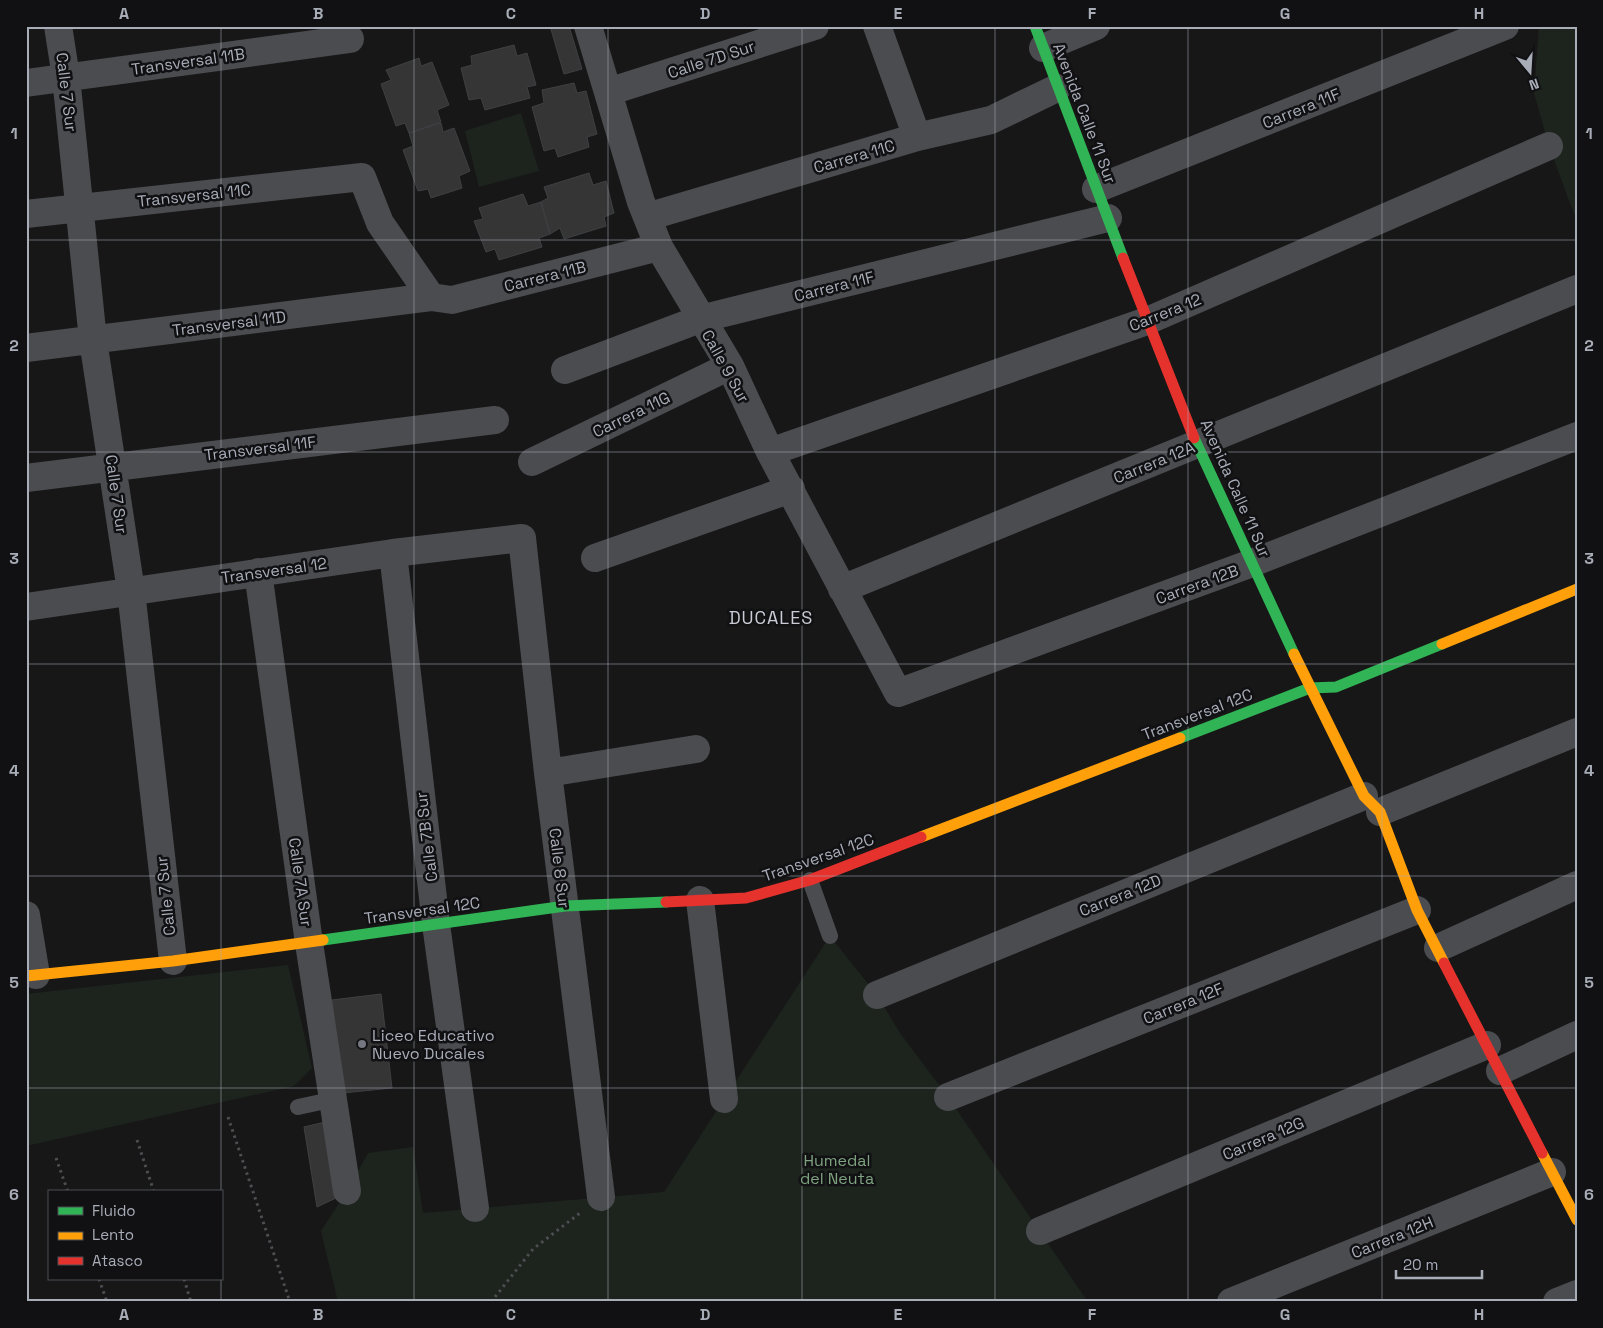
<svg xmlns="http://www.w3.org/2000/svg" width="1603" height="1328" viewBox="0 0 1603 1328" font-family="'Space Grotesk',sans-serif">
	<rect width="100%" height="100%" fill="#171717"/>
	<!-- green -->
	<path fill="#1d241e" d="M1539,26H1577V213L1574,214L1549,146L1534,93Z
		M521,113L539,171L479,187L465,131Z
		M830,936L877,995L900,1033L948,1097L1088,1302H338L321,1231L347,1191L368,1153L413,1147L423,1213L664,1192Z
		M288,965L312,1068L294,1086L26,1146V994Z"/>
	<!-- building -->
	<path fill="#353536" stroke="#3f4043" d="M550,26H569L582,69L564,74Z
		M514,45L517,56L527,53L536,85L527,87L530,98L485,110L481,98L469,100L461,68L472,65L471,56Z
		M419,58L421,66L432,62L449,105L437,110L441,122L409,133L405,123L396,126L381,84L391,80L386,70Z
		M574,83L577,93L586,91L597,134L587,137L589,147L558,157L555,148L544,151L532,107L544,103L542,90Z
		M441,123L443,132L454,128L470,171L459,176L462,188L431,198L428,189L418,191L403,150L413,146L409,133Z
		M589,173L593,185L606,181L614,213L604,217L606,226L564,239L560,228L550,234L541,202L548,198L544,187Z
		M523,194L528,206L541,202L550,234L539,238L542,247L499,260L495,249L486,252L474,221L483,219L479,208Z
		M381,994L392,1088L343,1093L332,1000Z
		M325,1122L336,1198L317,1207L304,1127Z"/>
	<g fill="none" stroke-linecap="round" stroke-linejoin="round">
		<!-- path -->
		<path stroke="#4d4e52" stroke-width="3" stroke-dasharray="2.5 4" stroke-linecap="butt" d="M228,1117L290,1302
			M137,1140L154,1192
			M56,1158L68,1192
			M99,1279L107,1302
			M184,1279L191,1302
			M491,1302L533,1249L580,1213"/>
		<!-- lane -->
		<path stroke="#4b4c50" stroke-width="16" d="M810,880L830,936
			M298,1107L335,1099"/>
		<!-- street -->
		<path stroke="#4b4c50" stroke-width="28" d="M58,26L66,77L93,340L131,591L173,961
			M588,26L641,202L659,247L730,366L770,452L898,693L1252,563L1577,436
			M877,26L917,137
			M1043,48L1096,26
			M26,83L350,39
			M608,92L815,26
			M1096,189L1505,26
			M26,214L362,177L380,223L431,297
			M647,217L917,137L991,120L1057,88
			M26,348L431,297L452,300L659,247
			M565,370L700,319L1108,218
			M770,452L1147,321L1549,146
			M532,462L730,366
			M26,478L495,420
			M393,553L436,924L475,1208
			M595,558L791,489
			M258,572L309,943L347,1191
			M842,589L1577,289
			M26,607L393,553L522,538L548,773L601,1197
			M548,773L696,749
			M1380,812L1577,732
			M700,900L724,1099
			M26,915L36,975
			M1438,948L1577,885
			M877,995L1364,796
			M1500,1071L1577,1035
			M948,1097L1417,910
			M1040,1231L1487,1045
			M1231,1302L1552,1172
			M1557,1302L1577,1294"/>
		<!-- fast -->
		<path stroke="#30b455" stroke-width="11" d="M1035,26L1123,258
			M1194,438L1294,654
			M1180,738L1310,688L1336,687L1442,644
			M323,940L565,906L666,902"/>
		<!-- slow -->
		<path stroke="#ff9f0a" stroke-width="11" d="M1442,644L1577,589
			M1294,654L1364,796L1380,812L1417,910L1444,963
			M921,837L1180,738
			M26,976L173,961L323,940
			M1542,1153L1577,1220"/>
		<!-- jam -->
		<path stroke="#e5322d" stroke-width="11" d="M1123,258L1194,438
			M666,902L746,898L810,880L921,837
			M1444,963L1542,1153"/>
	</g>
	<!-- grid -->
	<path fill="none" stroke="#a8adb8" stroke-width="1" stroke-opacity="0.55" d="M221,26V1192M414,26V1302M608,26V1302M802,26V1302M995,26V1302M1188,26V1302M1382,26V1302M26,240H1577M26,452H1577M26,664H1577M26,876H1577M26,1088H1577M221,1279V1302"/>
	<!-- markers -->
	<circle fill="#757880" stroke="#111113" stroke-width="2" cx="362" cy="1044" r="5"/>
	<g text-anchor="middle" stroke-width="5" stroke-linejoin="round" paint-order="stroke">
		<!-- street labels -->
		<g font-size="16" fill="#a8adb8" stroke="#111113">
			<text transform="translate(711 59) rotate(-18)" y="6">Calle 7D Sur</text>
			<text transform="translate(188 61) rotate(-8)" y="6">Transversal 11B</text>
			<text transform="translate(67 92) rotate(83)" y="6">Calle 7 Sur</text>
			<text transform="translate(1301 108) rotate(-22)" y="6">Carrera 11F</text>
			<text transform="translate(1085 113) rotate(69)" y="6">Avenida Calle 11 Sur</text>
			<text transform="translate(854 156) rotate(-16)" y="6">Carrera 11C</text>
			<text transform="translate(194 195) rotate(-6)" y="6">Transversal 11C</text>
			<text transform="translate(545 276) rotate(-14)" y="6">Carrera 11B</text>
			<text transform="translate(834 286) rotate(-14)" y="6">Carrera 11F</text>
			<text transform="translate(1165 312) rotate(-22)" y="6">Carrera 12</text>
			<text transform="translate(229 323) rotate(-7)" y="6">Transversal 11D</text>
			<text transform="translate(726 366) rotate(61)" y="6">Calle 9 Sur</text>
			<text transform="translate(631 414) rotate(-26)" y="6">Carrera 11G</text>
			<text transform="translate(260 448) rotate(-7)" y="6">Transversal 11F</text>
			<text transform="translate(1154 462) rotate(-22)" y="6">Carrera 12A</text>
			<text transform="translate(1236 488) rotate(66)" y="6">Avenida Calle 11 Sur</text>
			<text transform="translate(117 494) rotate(82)" y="6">Calle 7 Sur</text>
			<text transform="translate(274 570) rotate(-8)" y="6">Transversal 12</text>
			<text transform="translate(1197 584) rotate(-20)" y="6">Carrera 12B</text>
			<text transform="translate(1197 714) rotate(-21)" y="6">Transversal 12C</text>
			<text transform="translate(426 837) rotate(-97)" y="6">Calle 7B Sur</text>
			<text transform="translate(818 857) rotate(-19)" y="6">Transversal 12C</text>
			<text transform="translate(560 868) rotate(83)" y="6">Calle 8 Sur</text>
			<text transform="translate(301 882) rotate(82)" y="6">Calle 7A Sur</text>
			<text transform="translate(1120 895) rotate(-22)" y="6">Carrera 12D</text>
			<text transform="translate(165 896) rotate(-96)" y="6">Calle 7 Sur</text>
			<text transform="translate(422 910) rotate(-8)" y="6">Transversal 12C</text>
			<text transform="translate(1183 1003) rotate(-22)" y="6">Carrera 12F</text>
			<text transform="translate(1263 1138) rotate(-23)" y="6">Carrera 12G</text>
			<text transform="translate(1392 1237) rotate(-22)" y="6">Carrera 12H</text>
		</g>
		<!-- poi labels -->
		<g font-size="16" fill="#a8adb8" stroke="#111113" text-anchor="start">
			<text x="372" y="1041">Liceo Educativo<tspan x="372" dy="18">Nuevo Ducales</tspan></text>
		</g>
		<!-- park labels -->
		<g font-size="16" fill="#7fa381" stroke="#111113">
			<text x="837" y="1166">Humedal<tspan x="837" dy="18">del Neuta</tspan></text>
		</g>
		<!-- neighbourhood labels -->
		<g font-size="18" letter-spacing="1" fill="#c9ccd4" stroke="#111113">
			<text x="771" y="624">DUCALES</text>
		</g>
	</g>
	<!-- border -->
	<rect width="1603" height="1328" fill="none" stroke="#111113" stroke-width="55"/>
	<!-- legend -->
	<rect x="48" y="1190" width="175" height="90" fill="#111113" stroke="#4d4f55"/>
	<rect x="58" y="1207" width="25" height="8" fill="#30b455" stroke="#4d4f55"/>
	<text x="92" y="1216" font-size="15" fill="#a8adb8">Fluido</text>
	<rect x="58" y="1232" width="25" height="8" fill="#ff9f0a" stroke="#4d4f55"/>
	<text x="92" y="1240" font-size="15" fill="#a8adb8">Lento</text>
	<rect x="58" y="1257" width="25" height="8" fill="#e5322d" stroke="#4d4f55"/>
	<text x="92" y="1266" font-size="15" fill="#a8adb8">Atasco</text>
	<!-- north arrow -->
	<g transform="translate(1530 72) rotate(162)" stroke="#111113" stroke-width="4" paint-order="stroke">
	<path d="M0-4L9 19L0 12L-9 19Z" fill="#a8adb8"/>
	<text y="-8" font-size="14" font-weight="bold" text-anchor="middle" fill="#a8adb8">N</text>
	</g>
	<!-- scale -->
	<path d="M1396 1270v8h86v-8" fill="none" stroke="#a8adb8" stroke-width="2.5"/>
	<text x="1403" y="1270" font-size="15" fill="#a8adb8" stroke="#111113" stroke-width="4" paint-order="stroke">20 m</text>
	<rect x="28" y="28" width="1548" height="1272" fill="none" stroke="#a8adb8" stroke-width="2"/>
	<g font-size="16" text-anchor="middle" font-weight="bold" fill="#a8adb8">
		<text x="124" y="19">A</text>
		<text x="318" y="19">B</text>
		<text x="511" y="19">C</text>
		<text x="705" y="19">D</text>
		<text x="898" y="19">E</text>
		<text x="1092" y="19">F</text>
		<text x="1285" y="19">G</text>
		<text x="1479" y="19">H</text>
		<text x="14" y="139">1</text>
		<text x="1589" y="139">1</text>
		<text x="14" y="351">2</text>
		<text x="1589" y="351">2</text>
		<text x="14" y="564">3</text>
		<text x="1589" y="564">3</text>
		<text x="14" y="776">4</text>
		<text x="1589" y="776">4</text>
		<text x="14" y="988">5</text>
		<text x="1589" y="988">5</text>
		<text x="14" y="1200">6</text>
		<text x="1589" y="1200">6</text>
		<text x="124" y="1320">A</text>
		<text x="318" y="1320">B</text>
		<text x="511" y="1320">C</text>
		<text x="705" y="1320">D</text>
		<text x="898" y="1320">E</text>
		<text x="1092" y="1320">F</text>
		<text x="1285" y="1320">G</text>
		<text x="1479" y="1320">H</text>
	</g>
</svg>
